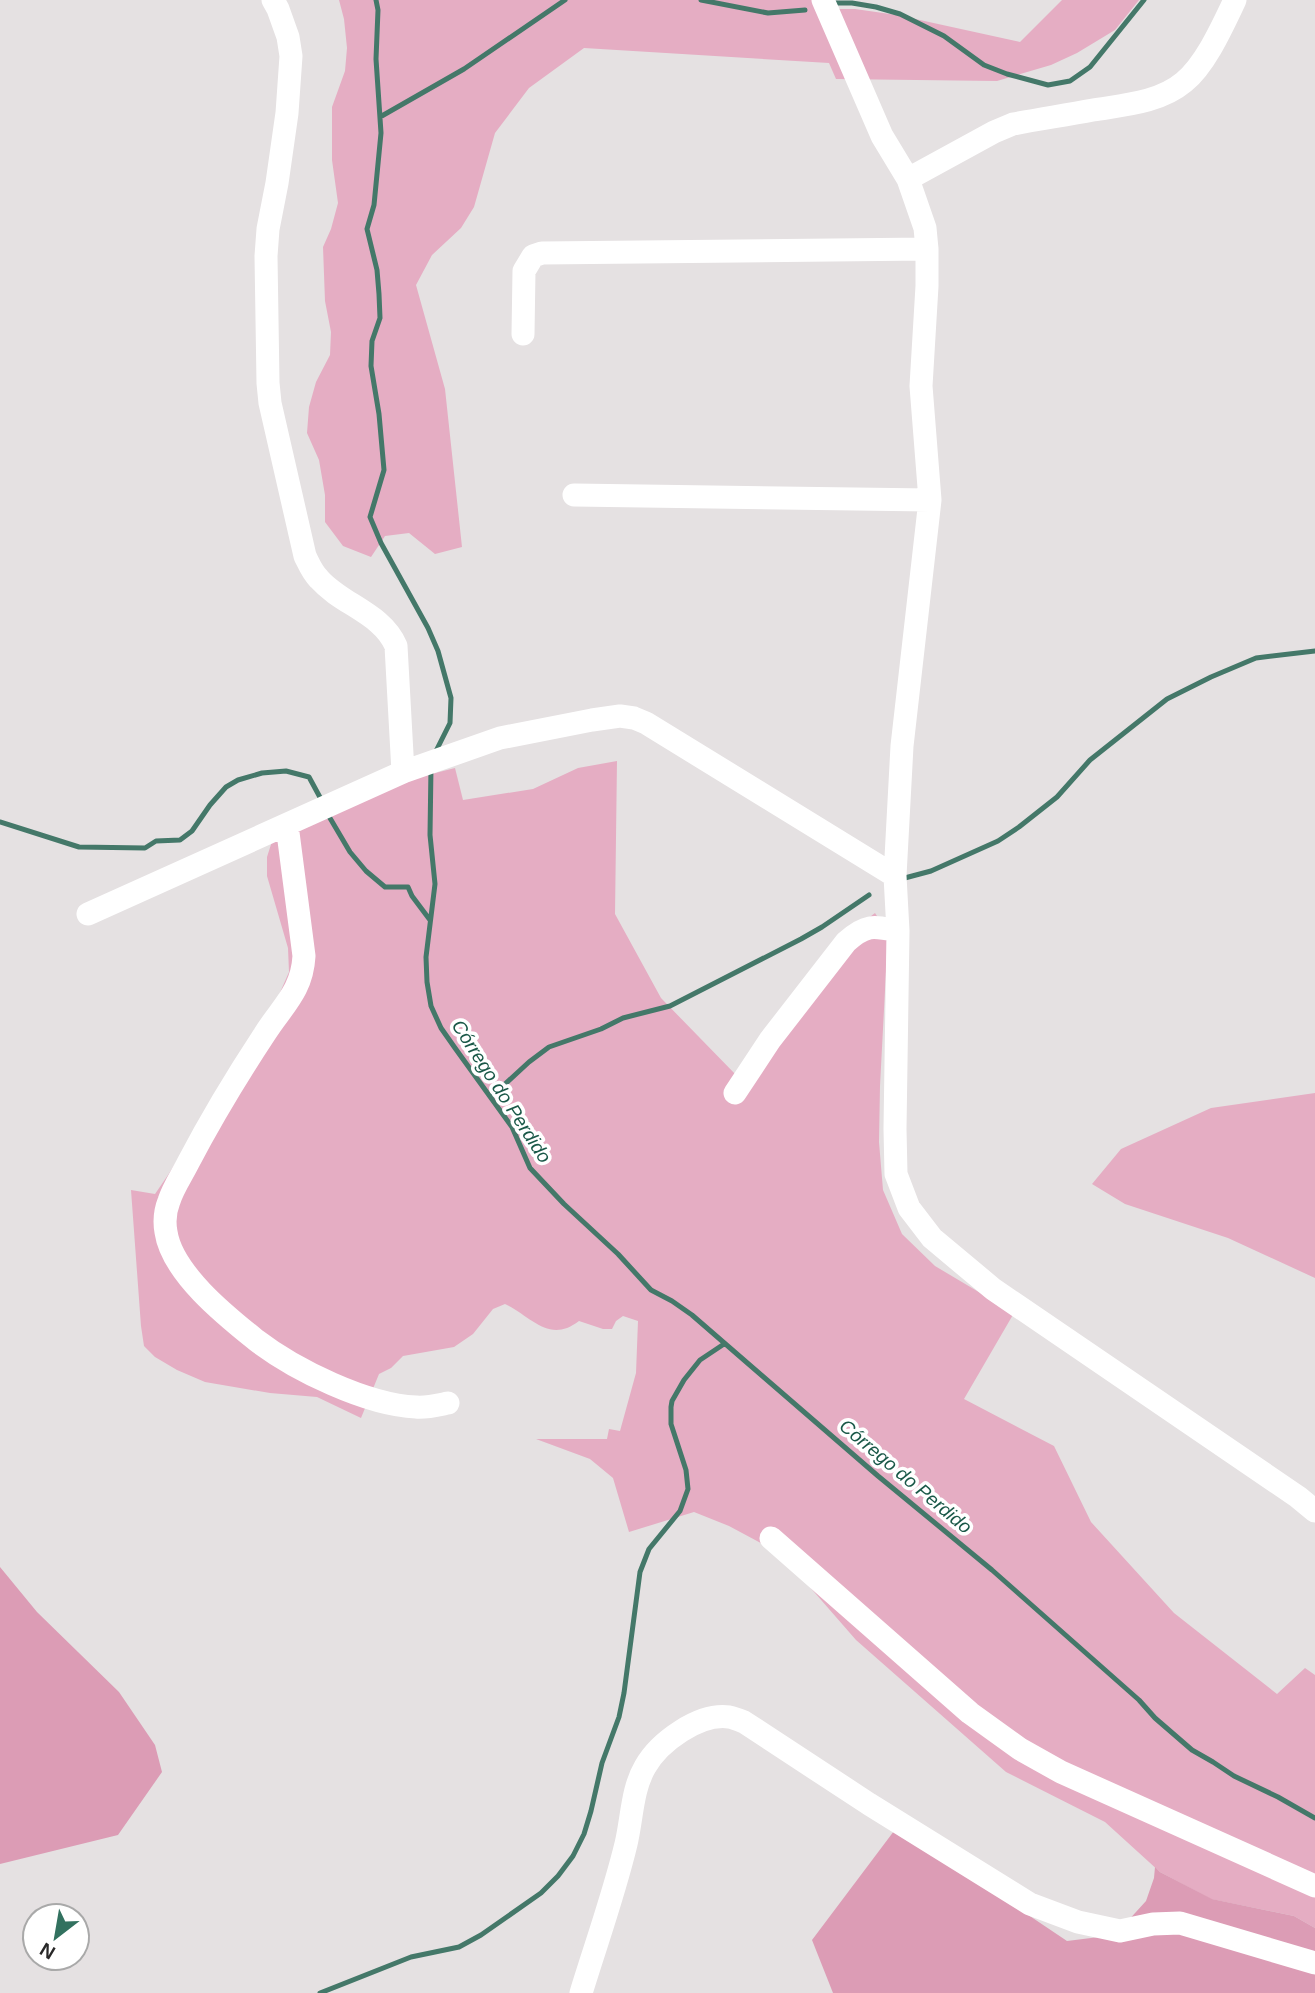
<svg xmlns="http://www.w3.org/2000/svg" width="1315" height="1993" viewBox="0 0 1315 1993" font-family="Arial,sans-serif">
	<rect width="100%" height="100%" fill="#e5e1e2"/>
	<!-- green -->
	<path fill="#e5adc3" d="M339,0H812L816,9H855L897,15L1020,42L1062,0H1139L1115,30L1077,53L1051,65L997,81L836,79L829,63L584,48L529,88L495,133L474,207L461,228L432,255L416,285L445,389L462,547L435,554L409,533L385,536L371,557L343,546L325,522V495L319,460L307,433L309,407L316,382L330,355L331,332L325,301L323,247L331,229L338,203L332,160V107L345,71L347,48L344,19Z
		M617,761L615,914L661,998L738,1077L845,936L875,913L888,933L880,1086L879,1142L883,1190L902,1234L935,1266L1014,1313L964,1399L1054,1446L1091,1522L1174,1613L1277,1694L1305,1668L1315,1675V1928L1294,1916L1211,1899L1160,1872L1105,1822L1006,1772L856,1640L781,1554L729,1526L694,1512L629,1532L613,1478L590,1459L536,1439H607L609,1429L620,1431L636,1373L638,1321L623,1316L616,1321L612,1329H603L579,1321C549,1344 532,1317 505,1304L493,1309L473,1334L454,1347L403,1356L391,1368L379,1374L361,1418L317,1397L270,1393L205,1382L177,1370L155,1357L144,1346L141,1326L131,1190L155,1194L168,1175L275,1004L289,972L288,948L267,876V857L274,835L400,782L455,768L463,800L533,789L578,768Z
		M1315,1093V1278L1228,1238L1125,1204L1092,1184L1121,1149L1211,1108Z"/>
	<!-- forest -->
	<path fill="#dc9cb5" d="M0,1567L37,1612L119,1692L155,1745L162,1772L118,1835L0,1864Z
		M897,1827L1067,1941L1115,1935L1146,1901L1154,1878L1155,1867L1160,1872L1212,1899L1294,1916L1315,1928V1993H833L812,1940Z"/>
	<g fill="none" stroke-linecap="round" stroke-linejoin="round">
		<!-- stream -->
		<path stroke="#447869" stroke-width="5" d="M376,0L378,10L376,59L381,133L374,205L367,229L377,270L379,294L380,318L372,341L371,366L379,414L384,470L370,517L381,543L428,628L438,651L451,698L450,723L434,755
			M701,0L768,13L805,10
			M832,3H852L876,7L900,14L944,36L984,65L1007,74L1048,85L1070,81L1090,67L1144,0
			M380,117L464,69L565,0
			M431,767L430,835L435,884L426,957L427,982L431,1006L441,1028L455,1048L512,1127L530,1168L564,1204L618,1254L651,1290L672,1301L692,1315L878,1476L992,1570L1139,1700L1155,1718L1192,1750L1213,1762L1234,1776L1278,1797L1315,1818
			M327,813L350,852L366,871L385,887H408L412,896L430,920
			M0,822L79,847L145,848L156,841L180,840L192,831L210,805L226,787L238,780L262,773L286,771L309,777L322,801
			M901,879L931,871L998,841L1019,827L1057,797L1090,760L1167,699L1211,677L1256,658L1315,651
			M491,1097L529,1062L549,1047L601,1029L623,1018L670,1006L801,939L822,927L869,895
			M320,1993L411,1957L459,1947L481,1935L541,1893L558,1876L573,1856L584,1834L591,1811L602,1763L619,1717L624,1693L640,1572L649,1549L680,1511L688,1489L686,1470L671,1424V1407L672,1401L684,1380L700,1360L724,1344"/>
		<!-- minor -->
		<path stroke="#fff" stroke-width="23" d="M273,0L278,9L288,37L291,56L287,113L277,183L268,229L266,256L268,383L270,403L305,556C309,564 312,572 319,579C342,605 382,613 396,646L403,772
			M823,0L882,136L908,179L925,228L927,249V286L921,386L930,500L902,746L895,876L898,931L895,1129L896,1174L909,1208L932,1238L993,1289L1298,1497L1315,1511
			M908,179L994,132L1013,124C1040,119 1066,115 1093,110C1123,105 1159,103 1184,82C1206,64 1223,25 1235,0
			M523,334L524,271L533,256L542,253L927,249
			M574,495L930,500
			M287,825L304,956C302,992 282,1006 264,1035C237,1076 211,1119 188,1163C182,1175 173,1188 169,1201C165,1211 164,1221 166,1232C172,1273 226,1316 256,1340C295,1370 367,1405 416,1407C426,1408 438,1405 448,1403
			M88,914L403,772L500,738L592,720L620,716L634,718L646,723L895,876
			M735,1093L770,1040L846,942C866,924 873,926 898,931
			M771,1538L970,1713L1020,1749L1061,1772L1315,1886
			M581,1993C596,1944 614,1894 626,1844C632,1819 632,1789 645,1767C659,1742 699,1713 729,1717C734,1718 739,1720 744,1722L869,1804L1030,1904L1078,1922L1120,1931L1153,1924L1180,1923L1315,1963"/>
	</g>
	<g text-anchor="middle" stroke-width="7" stroke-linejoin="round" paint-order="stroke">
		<!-- water labels -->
		<g font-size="19" font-style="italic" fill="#1a5848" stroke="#fff">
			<text transform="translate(502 1091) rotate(57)" y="7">Córrego do Perdido</text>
			<text transform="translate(906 1476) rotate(40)" y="7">Córrego do Perdido</text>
		</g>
	</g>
	<!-- north arrow -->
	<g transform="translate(56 1937) rotate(211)"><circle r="33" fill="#ffffff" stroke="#a9a9a9" stroke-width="2"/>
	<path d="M0-5L12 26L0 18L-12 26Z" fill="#32715f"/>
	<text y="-10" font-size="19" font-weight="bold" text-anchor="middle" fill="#292828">N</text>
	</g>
</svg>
